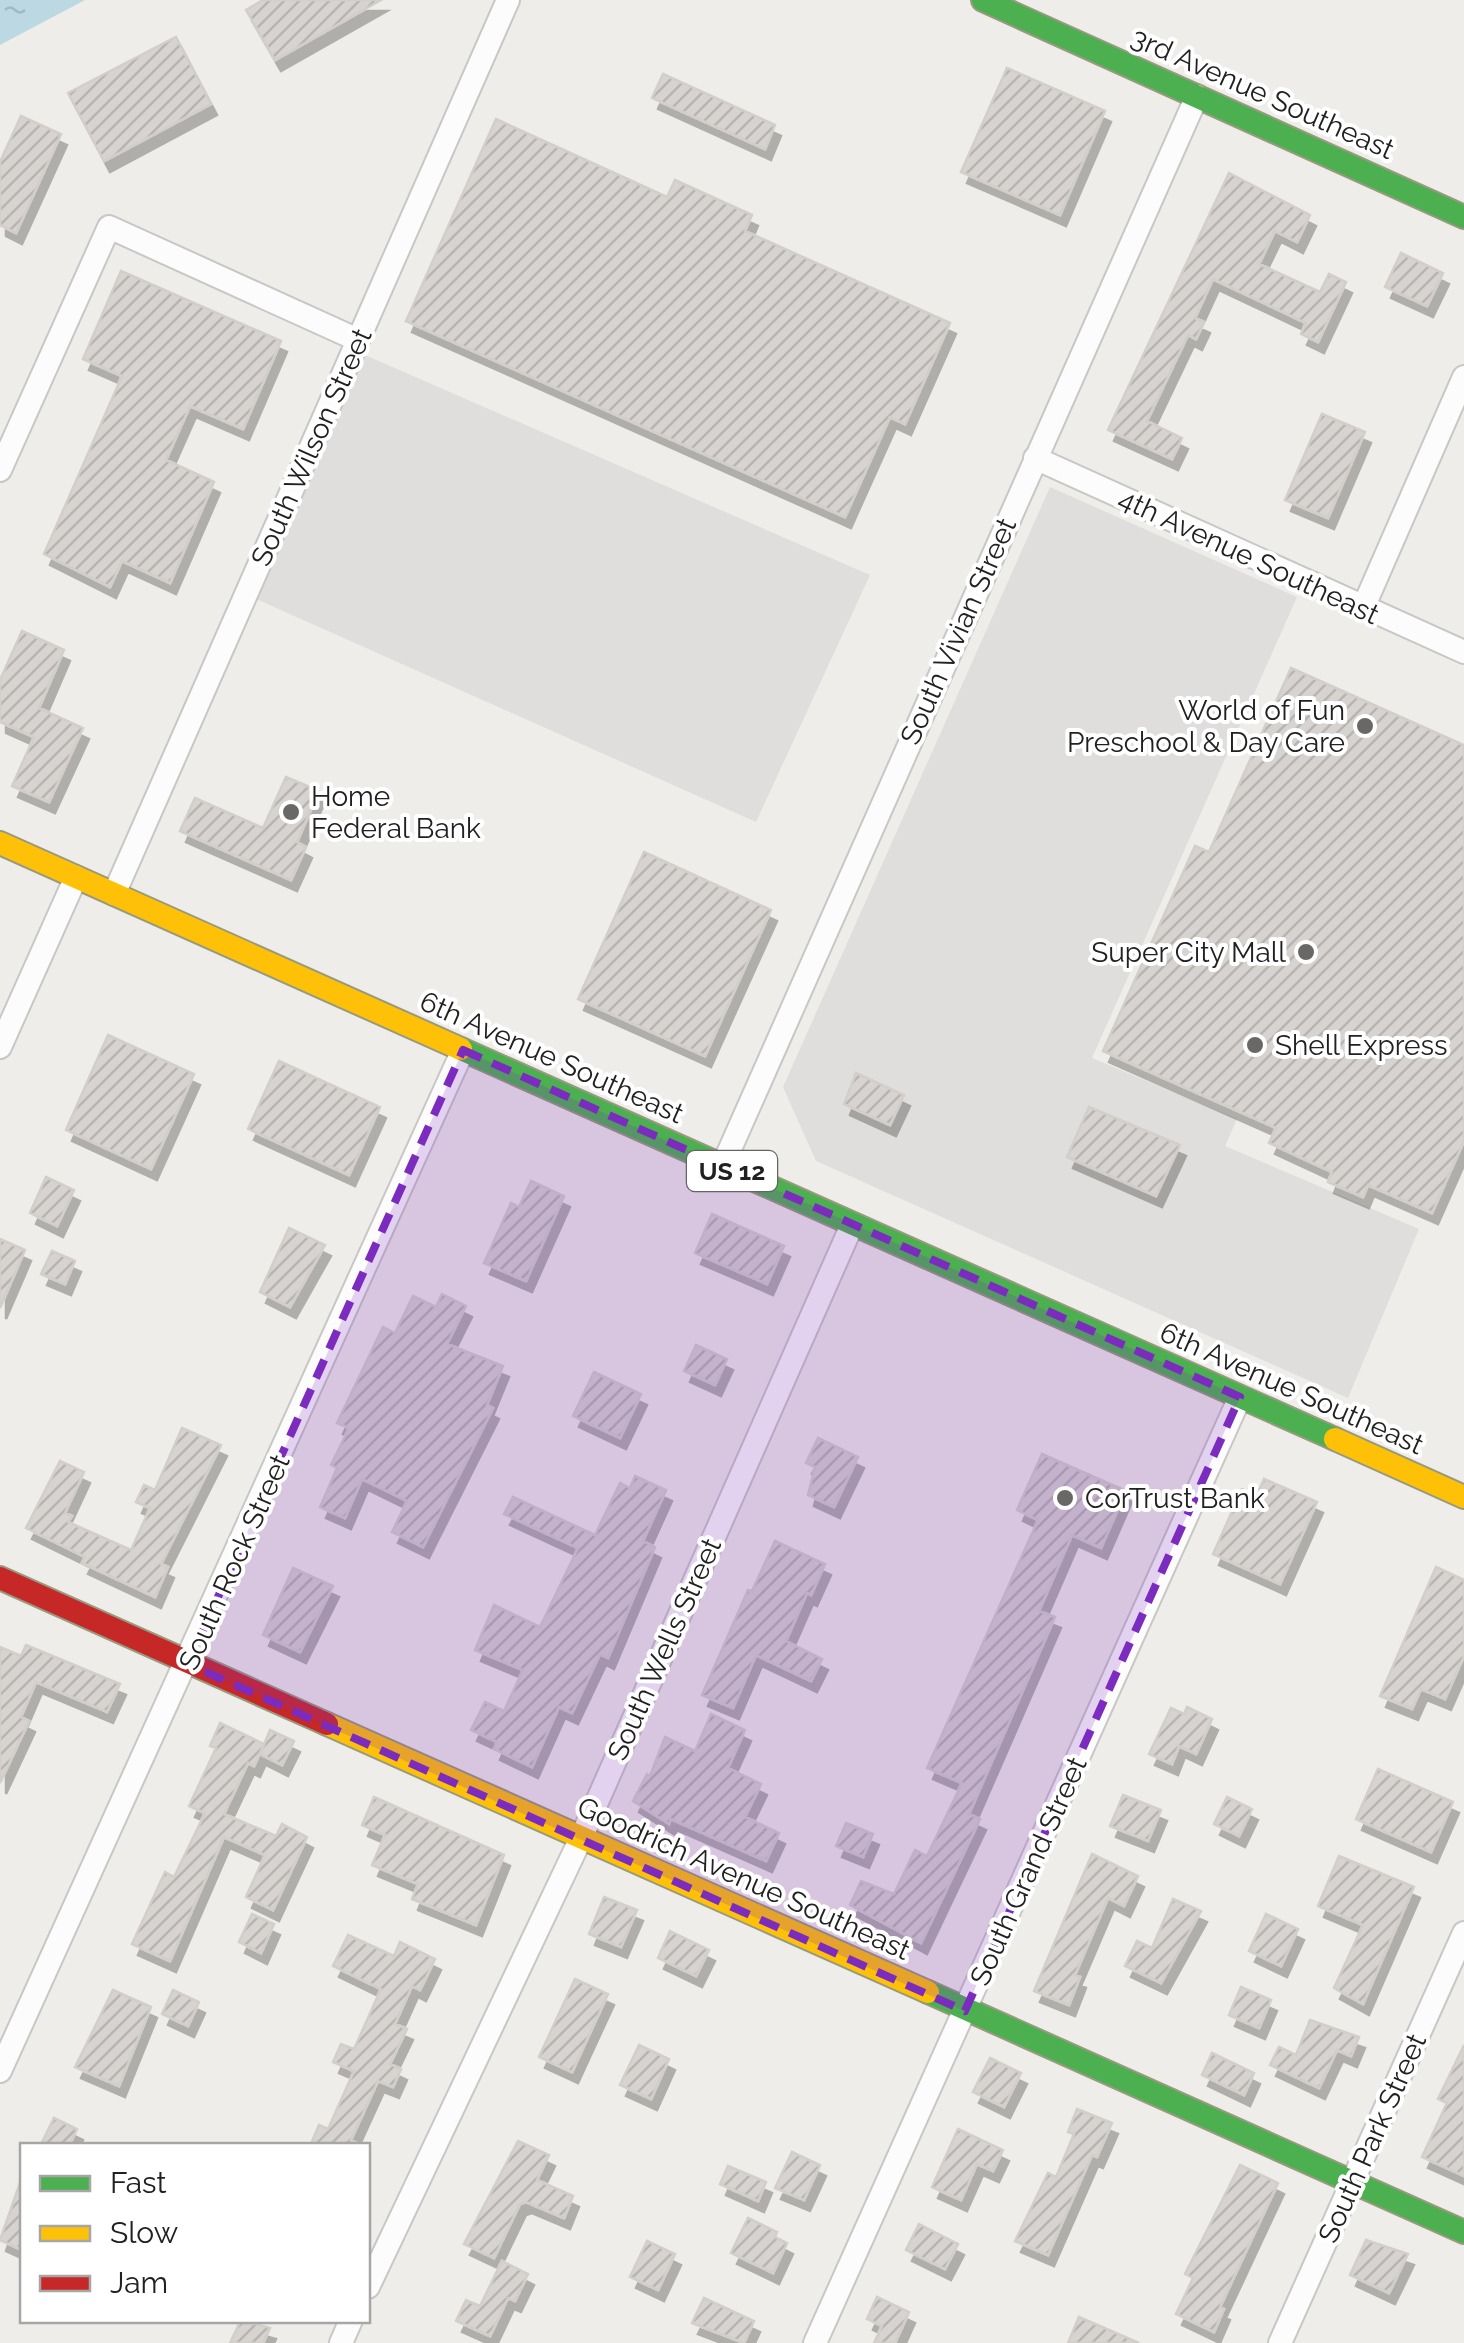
<svg xmlns="http://www.w3.org/2000/svg" width="1464" height="2343" viewBox="0 0 1464 2343" font-family="Raleway,sans-serif">
	<defs>
		<pattern id="water-ripples" width="26" height="14" patternUnits="userSpaceOnUse" patternTransform="scale(2.5)"><rect width="26" height="14" fill="#bcd9e3"/><path d="M2 4q2-2 4 0t4 0M15 11q2-2 4 0t4 0" fill="none" stroke="#a1bac2"/></pattern>
		<pattern id="building-hatch" width="6" height="6" patternUnits="userSpaceOnUse" patternTransform="scale(2.5)"><rect width="6" height="6" fill="#d6d3d0"/><path d="M-1 1l2-2M0 6l6-6M5 7l2-2" fill="none" stroke="#b7b5b2"/></pattern>
		<filter id="shadow"><feDropShadow dx="6" dy="11" stdDeviation="0" flood-color="#0004"/></filter>
	</defs>
	<rect width="100%" height="100%" fill="#efede9"/>
	<!-- parking -->
	<path fill="#dfdedd" d="M365,355L870,575L756,822L254,598Z
		M1050,487L1297,597L1092,1058L1237,1119L1225,1146L1419,1229L1348,1398L816,1161L783,1087Z"/>
	<!-- water -->
	<path fill="url(#water-ripples)" d="M0,0H85L0,45Z"/>
	<!-- building -->
	<path fill="url(#building-hatch)" stroke="#d2cfca" stroke-width="2.5" filter="url(#shadow)" d="M263,0H381L275,60L246,10Z
		M176,37L211,104L104,161L68,93Z
		M1007,68L1105,111L1060,215L961,172Z
		M663,74L775,125L765,149L652,98Z
		M21,116L61,134L16,233L0,225V162Z
		M496,119L667,197L675,180L752,215L745,231L950,323L905,424L890,417L845,517L406,321Z
		M1229,173L1310,215L1297,242L1275,231L1259,264L1320,292L1329,274L1346,282L1318,342L1301,334L1306,323L1213,279L1195,318L1204,322L1196,339L1188,335L1147,421L1182,438L1172,459L1108,430Z
		M1401,253L1443,273L1427,306L1385,287Z
		M121,271L281,341L243,429L190,406L166,460L214,482L170,583L122,561L110,587L44,554L122,376L83,359Z
		M1322,414L1365,432L1328,518L1285,500Z
		M22,631L64,650L39,708L83,728L49,802L12,786L34,737L0,722V680Z
		M1291,668L1464,745V1141L1432,1213L1368,1185L1363,1197L1328,1182L1332,1172L1269,1143L1276,1128L1103,1051L1195,846L1209,852Z
		M286,777L319,791L297,842L306,847L291,880L180,831L195,798L263,828Z
		M644,852L771,910L705,1056L578,999Z
		M108,1035L194,1074L151,1169L66,1130Z
		M279,1061L380,1107L349,1175L248,1129Z
		M856,1073L904,1095L890,1125L844,1104Z
		M1089,1107L1180,1145L1156,1196L1067,1157Z
		M46,1177L74,1190L57,1226L30,1213Z
		M531,1181L564,1196L526,1281L484,1263L511,1203L519,1207Z
		M712,1214L784,1246L767,1284L695,1253Z
		M289,1228L325,1245L290,1307L260,1292Z
		M0,1239L25,1250L0,1308Z
		M52,1251L75,1261L65,1284L41,1274Z
		M442,1294L466,1306L447,1344L503,1366L487,1405L493,1408L423,1547L392,1532L407,1501L362,1479L345,1518L320,1507L337,1468L331,1465L349,1428L337,1423L383,1327L395,1333L413,1296L436,1307Z
		M696,1345L727,1359L715,1385L684,1371Z
		M594,1372L641,1394L620,1438L573,1416Z
		M182,1428L221,1445L161,1564L168,1567L155,1597L82,1563L85,1557L26,1528L60,1461L84,1472L65,1513L72,1516L68,1522L131,1550L150,1508L136,1502L144,1485L155,1490Z
		M818,1438L858,1457L834,1507L808,1495L815,1467L806,1463Z
		M1042,1454L1126,1491L1101,1548L1072,1535L1039,1611L1055,1617L969,1814L980,1819L921,1943L850,1905L861,1881L894,1894L915,1850L927,1856L962,1783L927,1768L1038,1520L1017,1510Z
		M635,1476L666,1490L643,1541L655,1547L608,1658L600,1654L572,1713L559,1707L532,1767L494,1749L497,1742L471,1730L485,1702L504,1711L523,1670L475,1650L494,1605L540,1627L578,1548L504,1514L513,1497L595,1535L620,1483L630,1488Z
		M1264,1479L1317,1502L1280,1584L1213,1554L1242,1489L1257,1495Z
		M775,1541L825,1564L811,1595L807,1593L786,1641L822,1659L811,1681L756,1655L733,1708L702,1695L748,1590L752,1591Z
		M1436,1567L1464,1580V1656L1445,1699L1421,1689L1412,1709L1380,1696Z
		M293,1568L333,1586L300,1652L263,1635Z
		M26,1645L120,1684L107,1712L36,1682L21,1717L29,1721L0,1783V1647L21,1656Z
		M1187,1707L1212,1719L1196,1754L1179,1746L1172,1764L1149,1754L1171,1708L1184,1714Z
		M711,1714L745,1730L728,1768L761,1784L745,1817L779,1833L766,1861L671,1819L669,1824L633,1801L647,1774L650,1776L665,1737L695,1751Z
		M220,1723L264,1744L254,1766L248,1763L224,1814L276,1836L282,1824L307,1837L273,1910L246,1897L265,1855L224,1837L170,1961L132,1944L165,1872L174,1877L205,1813L189,1806L216,1748L210,1746Z
		M270,1730L294,1741L282,1765L260,1754Z
		M1378,1769L1453,1802L1431,1852L1356,1819Z
		M1123,1795L1161,1810L1148,1841L1110,1826Z
		M374,1797L504,1855L476,1925L412,1899L418,1884L372,1865L385,1835L362,1825Z
		M1227,1797L1252,1809L1239,1836L1214,1824Z
		M846,1823L873,1834L863,1857L836,1846Z
		M1092,1854L1138,1876L1124,1906L1108,1898L1075,1975L1080,1977L1069,2005L1034,1991Z
		M1339,1856L1414,1887L1363,2004L1334,1988L1363,1925L1318,1906Z
		M604,1897L637,1910L621,1947L589,1934Z
		M1173,1899L1201,1911L1161,1983L1125,1966L1137,1941L1152,1948Z
		M252,1914L274,1924L261,1953L239,1942Z
		M1266,1914L1298,1929L1281,1966L1249,1951Z
		M670,1931L709,1950L696,1976L658,1958Z
		M348,1935L394,1956L400,1942L435,1959L420,1990L412,1986L395,2024L407,2029L390,2064L401,2069L393,2087L378,2081L351,2140L363,2146H310L319,2125L328,2129L354,2071L333,2062L341,2044L354,2049L381,1989L333,1966Z
		M575,1979L608,1994L572,2072L539,2057Z
		M1241,1987L1271,2000L1259,2028L1229,2015Z
		M113,1990L151,2007L119,2086L75,2067Z
		M173,1990L199,2002L188,2026L162,2014Z
		M1310,2020L1359,2037L1351,2056L1337,2050L1319,2088L1270,2065L1279,2047L1296,2055Z
		M639,2045L669,2059L651,2099L620,2085Z
		M1464,2045V2176L1422,2157L1447,2103L1438,2099Z
		M1212,2053L1254,2073L1244,2095L1202,2075Z
		M990,2058L1021,2073L1004,2107L973,2092Z
		M1077,2109L1112,2123L1097,2157L1092,2155L1048,2255L1015,2241L1048,2173L1056,2177L1074,2134L1068,2132Z
		M54,2118L77,2129L69,2146H40Z
		M958,2129L1003,2150L993,2171L977,2164L961,2200L932,2187Z
		M518,2141L549,2155L537,2180L573,2196L564,2218L526,2202L520,2204L494,2258L464,2244Z
		M792,2152L820,2165L804,2200L775,2188Z
		M1240,2165L1278,2183L1220,2307L1224,2309L1214,2332L1176,2314L1193,2278L1185,2274Z
		M728,2166L766,2182L758,2201L720,2184Z
		M22,2177V2250L0,2240Z
		M748,2218L777,2232L775,2237L787,2243L773,2273L731,2253Z
		M919,2224L958,2244L945,2269L906,2250Z
		M1366,2240L1408,2254L1389,2293L1350,2275Z
		M647,2241L675,2254L658,2290L630,2277Z
		M502,2261L528,2274L515,2301L508,2298L490,2336L456,2321L466,2300L480,2306Z
		M877,2297L909,2312L895,2343H874L882,2326L867,2319Z
		M704,2298L754,2321L744,2343L692,2323Z
		M1079,2317L1139,2343H1068Z
		M241,2320L270,2328L263,2343H230Z"/>
	<g fill="none" stroke-linecap="round" stroke-linejoin="round">
		<!-- street casing -->
		<g stroke="#c8c7c5" stroke-width="26">
			<path id="street" d="M1035,458L1464,652
				M0,470L109,227L358,340
				M1363,608L1464,377
				M114,894L508,0
				M0,1047L76,877
				M722,1167L1197,96
				M0,2071L463,1050
				M368,2287L581,1838L852,1225
				M341,2343L351,2320
				M815,2343L1240,1397
				M1280,2343L1464,1933"/>
		</g>
		<!-- fast casing -->
		<g stroke="#979a7f" stroke-width="26">
			<path id="fast" d="M983,0L1464,217
				M461,1049L1335,1439
				M928,1992L1464,2232"/>
		</g>
		<!-- slow casing -->
		<g stroke="#979a7f" stroke-width="26">
			<path id="slow" d="M0,843L461,1049
				M1335,1439L1464,1497
				M327,1724L928,1992"/>
		</g>
		<!-- jam casing -->
		<g stroke="#979a7f" stroke-width="26">
			<path id="jam" d="M0,1578L327,1724"/>
		</g>
		<!-- street -->
		<use href="#street" stroke="#fdfcfc" stroke-width="22"/>
		<!-- fast -->
		<use href="#fast" stroke="#4caf50" stroke-width="22"/>
		<!-- slow -->
		<use href="#slow" stroke="#ffc107" stroke-width="22"/>
		<!-- jam -->
		<use href="#jam" stroke="#c62828" stroke-width="22"/>
	</g>
	<!-- marked area -->
	<path fill="#7b2cbf" fill-opacity="0.2" stroke="#7b2cbf" stroke-width="8" stroke-dasharray="20 12" stroke-linejoin="round" d="M463,1050L1240,1397L965,2011L188,1664Z"/>
	<!-- markers -->
	<g fill="#696867" stroke="#fff" stroke-width="4">
		<circle cx="1365" cy="726" r="10"/>
		<circle cx="291" cy="812" r="10"/>
		<circle cx="1306" cy="952" r="10"/>
		<circle cx="1255" cy="1045" r="10"/>
		<circle cx="1065" cy="1498" r="10"/>
	</g>
	<g text-anchor="middle" stroke-width="8" stroke-linejoin="round" paint-order="stroke">
		<!-- shield labels -->
		<rect fill="#fff" stroke="#646464" stroke-width="2.5" x="687" y="1151" width="90" height="40" rx="8"/>
		<g font-size="25" font-weight="bold" fill="#212121">
			<text x="732" y="1180">US 12</text>
		</g>
		<!-- street labels -->
		<g font-size="28" fill="#212121" stroke="#fff">
			<text transform="translate(1263 93) rotate(24)" y="10">3rd Avenue Southeast</text>
			<text transform="translate(311 447) rotate(-66)" y="10">South Wilson Street</text>
			<text transform="translate(1249 556) rotate(25)" y="10">4th Avenue Southeast</text>
			<text transform="translate(958 631) rotate(-66)" y="10">South Vivian Street</text>
			<text transform="translate(552 1057) rotate(24)" y="10">6th Avenue Southeast</text>
			<text transform="translate(1292 1388) rotate(24)" y="10">6th Avenue Southeast</text>
			<text transform="translate(234 1562) rotate(-66)" y="10">South Rock Street</text>
			<text transform="translate(664 1649) rotate(-66)" y="10">South Wells Street</text>
			<text transform="translate(1028 1871) rotate(-66)" y="10">South Grand Street</text>
			<text transform="translate(744 1878) rotate(24)" y="10">Goodrich Avenue Southeast</text>
			<text transform="translate(1372 2138) rotate(-66)" y="10">South Park Street</text>
		</g>
		<!-- poi labels -->
		<g font-size="28" fill="#212121" stroke="#fff" text-anchor="start">
			<text x="1345" y="720" text-anchor="end">World of Fun<tspan x="1345" dy="32">Preschool &amp; Day Care</tspan></text>
			<text x="311" y="806">Home<tspan x="311" dy="32">Federal Bank</tspan></text>
			<text x="1286" y="962" text-anchor="end">Super City Mall</text>
			<text x="1275" y="1055">Shell Express</text>
			<text x="1085" y="1508">CorTrust Bank</text>
		</g>
	</g>
	<!-- legend -->
	<rect x="20" y="2143" width="350" height="180" fill="#ffffff" stroke="#a6a6a6" stroke-width="2.5"/>
	<rect x="40" y="2176" width="50" height="15" fill="#4caf50" stroke="#a6a6a6" stroke-width="2.5"/>
	<text x="110" y="2193" font-size="30" fill="#212121">Fast</text>
	<rect x="40" y="2226" width="50" height="15" fill="#ffc107" stroke="#a6a6a6" stroke-width="2.5"/>
	<text x="110" y="2243" font-size="30" fill="#212121">Slow</text>
	<rect x="40" y="2276" width="50" height="15" fill="#c62828" stroke="#a6a6a6" stroke-width="2.5"/>
	<text x="110" y="2293" font-size="30" fill="#212121">Jam</text>
</svg>
